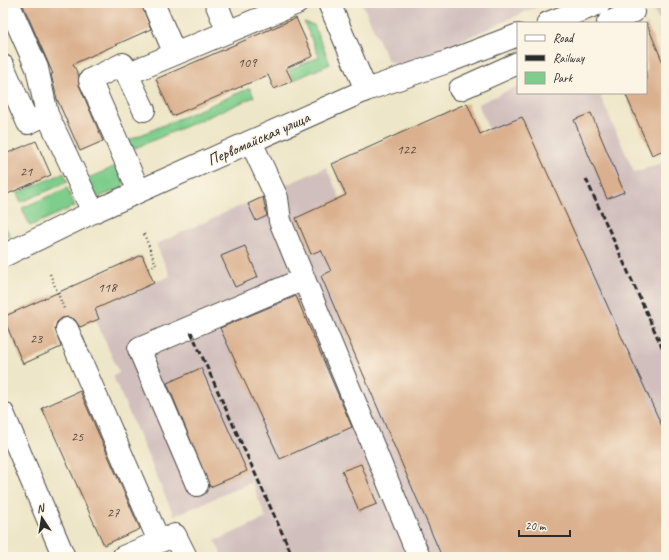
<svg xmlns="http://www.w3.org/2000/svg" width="669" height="560" viewBox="0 0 669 560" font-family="Caveat,sans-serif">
	<rect width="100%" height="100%" fill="#fcf5e5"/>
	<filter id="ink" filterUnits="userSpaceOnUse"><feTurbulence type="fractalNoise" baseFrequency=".025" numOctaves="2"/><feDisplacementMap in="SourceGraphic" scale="8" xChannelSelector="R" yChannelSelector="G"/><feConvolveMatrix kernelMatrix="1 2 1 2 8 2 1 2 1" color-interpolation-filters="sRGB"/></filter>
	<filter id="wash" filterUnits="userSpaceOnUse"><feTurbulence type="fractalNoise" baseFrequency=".012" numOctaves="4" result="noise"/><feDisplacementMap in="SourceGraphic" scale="16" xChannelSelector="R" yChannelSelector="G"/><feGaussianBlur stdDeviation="0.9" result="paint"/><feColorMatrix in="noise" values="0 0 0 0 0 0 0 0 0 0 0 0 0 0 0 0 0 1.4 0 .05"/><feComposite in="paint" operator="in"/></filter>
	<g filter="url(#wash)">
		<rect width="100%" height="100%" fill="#eee6c8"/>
		<!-- industrial -->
		<path fill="#d1bfbd" d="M362,3H546L401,67L388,61Z
			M651,3H666V17L658,19Z
			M518,86V93H599L634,172L666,162V557H223L215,541L266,518L252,482L174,516L113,376L119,373L96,320L99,318L95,309L170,276L156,244L326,167L340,198L491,135L478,104Z"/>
		<!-- green -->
		<path fill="#7ecd8c" stroke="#547c5c" d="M304,22L314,25L330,64L294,80L289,70L319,57Z
			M250,88L254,97L126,152L122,143Z
			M119,165L125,179L122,188L89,201L81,181Z
			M64,173L68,182L21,202L17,193Z
			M67,188L75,206L30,226L22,208Z
			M3,221L10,236L3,239Z"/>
		<g id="blocks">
			<!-- building -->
			<path fill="#dab08e" d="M22,3H141L151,29L73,64L79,76V85L103,141L80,151L57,99L51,74H53Z
				M296,18L313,56L286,68L292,81L274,89L268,75L172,116L156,79Z
				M646,22L666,70V149L652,155L625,93H646Z
				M467,103L480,134L522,117L666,435V557H442L321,276L331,271L321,250L311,254L296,218L346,195L332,164Z
				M591,113L624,192L607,199L574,120Z
				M36,141L51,175L3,196V155Z
				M263,197L267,216L256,221L248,204Z
				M245,246L258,277L235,287L221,256Z
				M142,255L154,283L95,309L99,319L80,327L74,319L68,317L62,318L57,322L55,328L61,347L23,364L3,317Z
				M296,296L352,427L280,459L220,328Z
				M201,368L247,471L210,487L167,383Z
				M80,391L140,529L104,545L42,408Z
				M361,464L377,504L359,511L342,471Z"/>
		</g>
	</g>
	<g filter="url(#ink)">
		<use href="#blocks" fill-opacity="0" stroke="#484743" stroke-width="1"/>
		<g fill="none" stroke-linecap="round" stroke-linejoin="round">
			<!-- minor casing -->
			<g stroke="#484743" stroke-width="24">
				<path id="minor" d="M8,3L37,68L47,114
					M153,3L175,54
					M216,3L228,32
					M329,3L366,90
					M548,23L600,3
					M608,23L633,12
					M3,66L28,123L47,114L93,212
					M127,74L123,64L90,80L139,191
					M460,89L518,63
					M144,110L127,74L297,3
					M251,142L277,198L280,221L419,557
					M3,256L93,212L366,90L447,62L518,35
					M67,329L159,541
					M3,413L64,557
					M197,485L139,349L304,279
					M123,557L175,535L186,557"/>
			</g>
			<!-- path -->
			<path stroke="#484743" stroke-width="2.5" stroke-dasharray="1 3" stroke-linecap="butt" d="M144,234L156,265L148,268
				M50,274L65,311"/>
			<!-- minor -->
			<use href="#minor" stroke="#fff" stroke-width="22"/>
			<!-- rail -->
			<path stroke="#2b2b2b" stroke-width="3" stroke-dasharray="6 3" stroke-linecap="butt" d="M586,179L666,356
				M191,332L293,557"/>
		</g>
	</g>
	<g text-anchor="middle" stroke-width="3" stroke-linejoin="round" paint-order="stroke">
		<!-- number labels -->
		<g font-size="14" fill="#574c44">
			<text x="247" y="67">109</text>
			<text x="406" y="154">122</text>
			<text x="26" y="176">21</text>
			<text x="107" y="292">118</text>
			<text x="36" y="343">23</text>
			<text x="77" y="441">25</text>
			<text x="113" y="517">27</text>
		</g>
		<!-- street labels -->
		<g font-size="16" fill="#2b2b2b" stroke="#fcf5e5">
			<text transform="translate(258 138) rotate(-24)" y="6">Первомайская улица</text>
		</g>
	</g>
	<!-- margin -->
	<rect width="669" height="560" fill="none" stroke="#fcf5e5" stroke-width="16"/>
	<!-- legend -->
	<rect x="517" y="22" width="130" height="72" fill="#fcf5e5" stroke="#a8a49b"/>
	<rect x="525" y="35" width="20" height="6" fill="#ffffff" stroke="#a8a49b"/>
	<text x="553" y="42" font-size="12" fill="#2b2b2b">Road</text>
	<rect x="525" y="55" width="20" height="6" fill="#2b2b2b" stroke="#a8a49b"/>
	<text x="553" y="62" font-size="12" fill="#2b2b2b">Railway</text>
	<rect x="525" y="72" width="20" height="12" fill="#7ecd8c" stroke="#a8a49b"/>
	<text x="553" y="82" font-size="12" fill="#2b2b2b">Park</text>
	<!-- north arrow -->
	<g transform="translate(42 518) rotate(348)" stroke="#fcf5e5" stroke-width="3" paint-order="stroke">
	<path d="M0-3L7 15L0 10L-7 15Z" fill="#2b2b2b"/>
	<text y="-6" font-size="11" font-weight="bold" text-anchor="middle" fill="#2b2b2b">N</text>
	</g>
	<!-- scale -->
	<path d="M519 530v6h51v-6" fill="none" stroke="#2b2b2b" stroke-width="2"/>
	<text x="525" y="530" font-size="12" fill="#2b2b2b" stroke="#fcf5e5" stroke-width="3" paint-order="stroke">20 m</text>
</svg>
